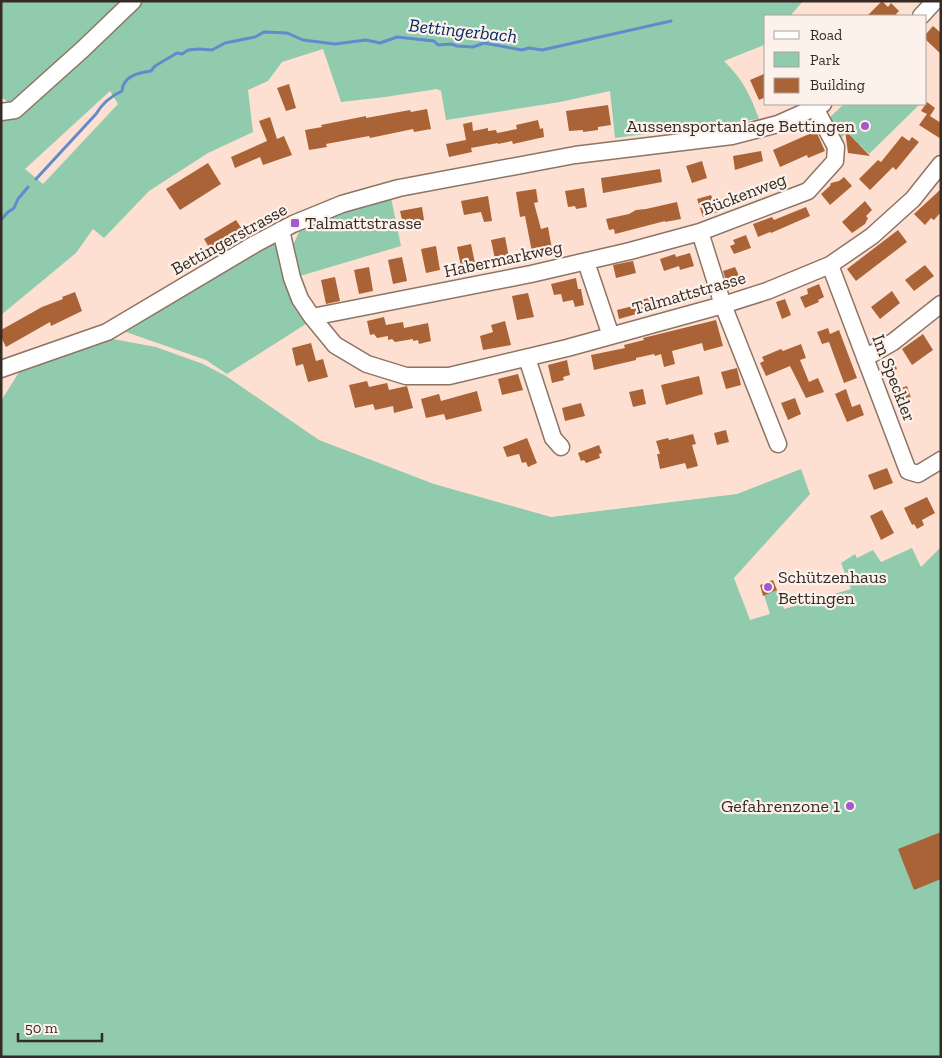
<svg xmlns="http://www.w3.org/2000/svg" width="942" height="1058" viewBox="0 0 942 1058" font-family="'Zilla Slab',serif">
	<rect width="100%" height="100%" fill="#fde0d1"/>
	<!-- green -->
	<path fill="#90cbae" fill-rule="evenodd" d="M1,1H803L790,16H766V43L764,45L724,61C743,80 750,94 759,119L615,138L610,91L560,102L446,120L441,91L437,89L385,97L341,102L323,49L282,62L268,81L248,90L253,132L208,153L149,191L104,238L93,229L76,253L1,315V119L11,104L1,97ZM110,91L118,104L43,184L25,169Z
		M844,104H920L869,154L860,145L858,146L856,141L847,132L842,137L837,136L828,119Z
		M391,198L401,246L300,276L293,245L299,232L298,228L344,212Z
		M277,243L294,301L306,324L227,374L206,360L126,332L233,262L236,265Z
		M113,339L156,347L203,364L226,376L319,440L434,484L551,517L737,494L801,469L810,494L734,578L750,620L770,614L764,595L777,590L784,609L851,589L841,563L855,554L857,558L873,550L881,562L912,548L921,567L941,547V1057H1V401L21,369Z"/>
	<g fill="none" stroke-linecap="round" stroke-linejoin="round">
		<!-- stream -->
		<path stroke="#608bcc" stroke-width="3" d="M36,179L96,114C102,104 111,96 122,91C123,76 138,73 151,71L155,66L177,53L182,54L188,50L199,49L212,50L225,43L255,37L264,32L287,33L303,40L335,44L366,40L380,43L397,37L434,41L438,45L451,44L457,46L473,47L484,43L522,50L529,48L542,50L671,21
			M1,220L8,212L14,208L18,199L28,187"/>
	</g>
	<!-- building -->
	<path fill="#aa6336" d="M882,1L888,7L891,3L899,11L896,14L897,16H867Z
		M933,26L941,33V54L926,40V34Z
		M766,73V97L759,100L750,80Z
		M289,84L296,108L286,111L277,88Z
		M927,102L935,108L930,116L941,123V139L919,125L927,114L921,111Z
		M608,105L611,125L598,127V130L583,132V130L569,131L566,111Z
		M427,109L431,129L414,132L413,129L370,138L369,136L326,144L327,147L309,150L305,130L322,127L321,125L366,116V118L410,110L411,112Z
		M270,117L277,139L284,136L292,155L263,165L260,157L235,168L231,157L267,141L259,121Z
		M538,120L540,129L543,128L544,137L513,144L512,141L498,144V143L471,148L472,152L449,157L446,144L466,140L463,124L472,122L473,131L488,128V131L496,130L497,133L517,129L516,125Z
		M845,130L870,156L848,153Z
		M816,131L825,151L808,158L807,155L780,167L773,150Z
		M902,136L909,141L912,137L919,142L896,170L893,167L870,190L859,179L878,160L881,162Z
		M761,151L763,161L735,170L733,156Z
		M702,161L707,178L692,183L686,166Z
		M208,163L221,184L180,210L166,189Z
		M660,169L662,182L603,193L601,178Z
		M844,177L852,186L830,205L821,194L830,186L831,183L839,181Z
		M584,188L587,207L576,209L575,206L568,207L565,191Z
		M536,189L538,202L534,203L541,229L548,227L552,249L532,252L525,216L520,217L516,192Z
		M941,189V212L934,220L931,218L925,225L914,214Z
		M711,195L718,212L703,217L697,199Z
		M488,196L492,221L484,222L481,212L464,215L461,201Z
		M865,201L872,210L866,216L868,218L865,224L852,233L842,222Z
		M677,202L681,219L665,222V221L615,234L614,229L609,230L606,219L629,214L636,210L646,209Z
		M422,207L424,220L403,224L400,211Z
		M806,207L810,216L771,233L770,232L758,237L753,224L772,217L774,220Z
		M236,220L242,229L210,249L204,239Z
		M898,230L907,242L856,281L847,269Z
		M746,235L751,248L734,254L730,246L735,244L733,240Z
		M505,237L510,262L496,264L491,240Z
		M471,244L476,268L462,271L457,247Z
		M436,246L440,270L426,273L421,249Z
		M690,253L694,266L680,270L679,266L664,271L660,259L675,254L676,257Z
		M402,257L407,281L393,284L388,260Z
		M633,261L636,273L616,278L613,265Z
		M925,265L934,276L914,291L905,280Z
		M369,267L373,291L359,294L354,270Z
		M735,267L743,284L729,290L723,271Z
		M335,277L340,301L326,304L321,280Z
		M576,278L578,289H581L584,305L575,307L573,300L563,302L561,294L554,295L551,284Z
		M819,284L824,297L818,300L819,302L805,308L800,297L808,294L807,289Z
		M892,291L900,303L880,319L871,307Z
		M75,292L82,311L51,326L50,322L6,347L1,337V330L42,307L63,299L62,297Z
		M528,293L534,317L517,320L512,296Z
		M649,298L652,308L647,309V311L619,319L617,310L637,305L636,301Z
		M785,299L791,315L782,319L776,302Z
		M384,317L386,325L403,322L404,328L428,323L431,341L419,344L418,340L413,341V339L395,342L392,339L388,340V336L377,338L374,334L370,335L367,321Z
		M716,320L723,346L704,351L702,343L672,351L675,364L664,367L661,354L655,356L654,354L636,358V360L594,370L591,355L625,348L624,345L644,340L643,338Z
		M505,321L511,345L483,350L480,336L493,332L491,325Z
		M828,328L830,334L839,330L857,378L844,383L829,342L822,344L817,332Z
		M923,334L933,350L912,365L902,349Z
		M311,343L316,361L323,359L328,377L308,382L303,364L296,366L292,348Z
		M801,344L806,358L800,360L809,382L818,378L824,392L806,398L790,366L766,376L760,363L764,361L762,357L781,349L783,351Z
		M893,358L897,369L885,374L881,363Z
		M567,360L570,375L563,377L564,380L552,383L548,365Z
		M737,368L741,385L726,389L721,372Z
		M518,374L523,390L502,395L498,379Z
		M699,376L703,394L666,405L661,385Z
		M367,381L369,387L387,383L389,390L407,386L413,408L394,413L393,406L375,410L373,404L355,408L349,385Z
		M907,386L911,398L896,403L892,391Z
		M643,389L646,404L633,407L629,392Z
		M846,389L852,407L860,404L864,415L847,422L835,394Z
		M477,391L482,411L446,420L444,414L426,418L421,399L439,394L441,401Z
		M795,398L801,414L788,420L781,403Z
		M581,403L585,416L565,421L562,408Z
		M726,430L729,442L717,445L714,433Z
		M693,434L696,444L692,445L698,466L687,469L685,463L660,469L657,454H660L656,441L668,438L669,440Z
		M527,438L537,463L528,467L526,462L522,463L519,454L507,457L503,447Z
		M599,445L602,453L599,454L600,458L586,463L584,460L581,461L578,453Z
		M887,468L893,483L874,490L868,475Z
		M927,497L935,513L922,520L924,525L917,529L914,524L912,525L904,508Z
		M882,510L894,533L881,540L870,516Z
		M773,580L777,590L763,596L760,585Z
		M941,832V879L914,890L898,849Z"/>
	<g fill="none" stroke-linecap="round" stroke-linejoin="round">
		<!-- minor casing -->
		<g stroke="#8d7465" stroke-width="19">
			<path id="minor" d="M921,16L935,1
				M1,112L15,110L83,49L133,1
				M281,230L292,278L300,299L312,317L335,345L367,364L406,376H449L567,348L723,305L767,291L830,265L872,236L913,199L941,164
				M586,262L611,336
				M830,265L908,471L918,474L941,460
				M312,317L531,274L630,251L700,232
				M527,358L553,438L561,447
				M865,358L893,342L941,304
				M1,369L107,332L255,244L293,224L342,204L399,188L575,155L732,136L778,124L823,104
				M778,444L723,305L700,232L808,191L835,161L836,147L815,108"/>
		</g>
		<!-- minor -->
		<use href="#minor" stroke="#fff" stroke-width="16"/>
	</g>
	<!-- markers -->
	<g fill="#a359cc" stroke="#fdf2eb" stroke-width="2">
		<circle cx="865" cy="126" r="5"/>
		<rect x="290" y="218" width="10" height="10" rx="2.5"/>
		<circle cx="768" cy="587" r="5"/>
		<circle cx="850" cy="806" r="5"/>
	</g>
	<g text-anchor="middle" stroke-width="4.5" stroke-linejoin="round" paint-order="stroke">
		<!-- poi labels -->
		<g font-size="18" fill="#352a24" stroke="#fdf2eb" text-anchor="end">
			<text x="855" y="132">Aussensportanlage Bettingen</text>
			<text x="305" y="229" text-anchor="start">Talmattstrasse</text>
			<text x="778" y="583" text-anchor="start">Schützenhaus<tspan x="778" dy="21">Bettingen</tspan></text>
			<text x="840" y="812">Gefahrenzone 1</text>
		</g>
		<!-- street labels -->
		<g font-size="18" fill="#352a24" stroke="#fdf2eb">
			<text transform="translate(744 194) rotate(-21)" y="6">Bückenweg</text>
			<text transform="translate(229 239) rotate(-29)" y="6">Bettingerstrasse</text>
			<text transform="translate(503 259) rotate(-12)" y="6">Habermarkweg</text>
			<text transform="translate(689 293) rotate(-16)" y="6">Talmattstrasse</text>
			<text transform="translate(894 378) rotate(69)" y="6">Im Speckler</text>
		</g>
		<!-- water labels -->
		<g font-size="19" font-style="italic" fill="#032c67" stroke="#fdf2eb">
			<text transform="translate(463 30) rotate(6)" y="7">Bettingerbach</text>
		</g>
	</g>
	<!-- border -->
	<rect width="942" height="1058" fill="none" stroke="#352a24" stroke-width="5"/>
	<!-- legend -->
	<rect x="764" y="15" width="162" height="90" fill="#fdf2eb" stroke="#ada29b"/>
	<rect x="774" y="31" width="25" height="8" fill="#ffffff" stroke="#ada29b"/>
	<text x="810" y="40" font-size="15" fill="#352a24">Road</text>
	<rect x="774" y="52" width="25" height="15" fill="#90cbae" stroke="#ada29b"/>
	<text x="810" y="65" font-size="15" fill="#352a24">Park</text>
	<rect x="774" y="78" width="25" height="15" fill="#aa6336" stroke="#ada29b"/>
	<text x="810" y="90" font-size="15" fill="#352a24">Building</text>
	<!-- scale -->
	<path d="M18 1033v8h84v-8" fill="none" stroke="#352a24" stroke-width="2.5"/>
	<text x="25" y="1033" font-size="15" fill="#352a24" stroke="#fdf2eb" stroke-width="4" paint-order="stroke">50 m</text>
</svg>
